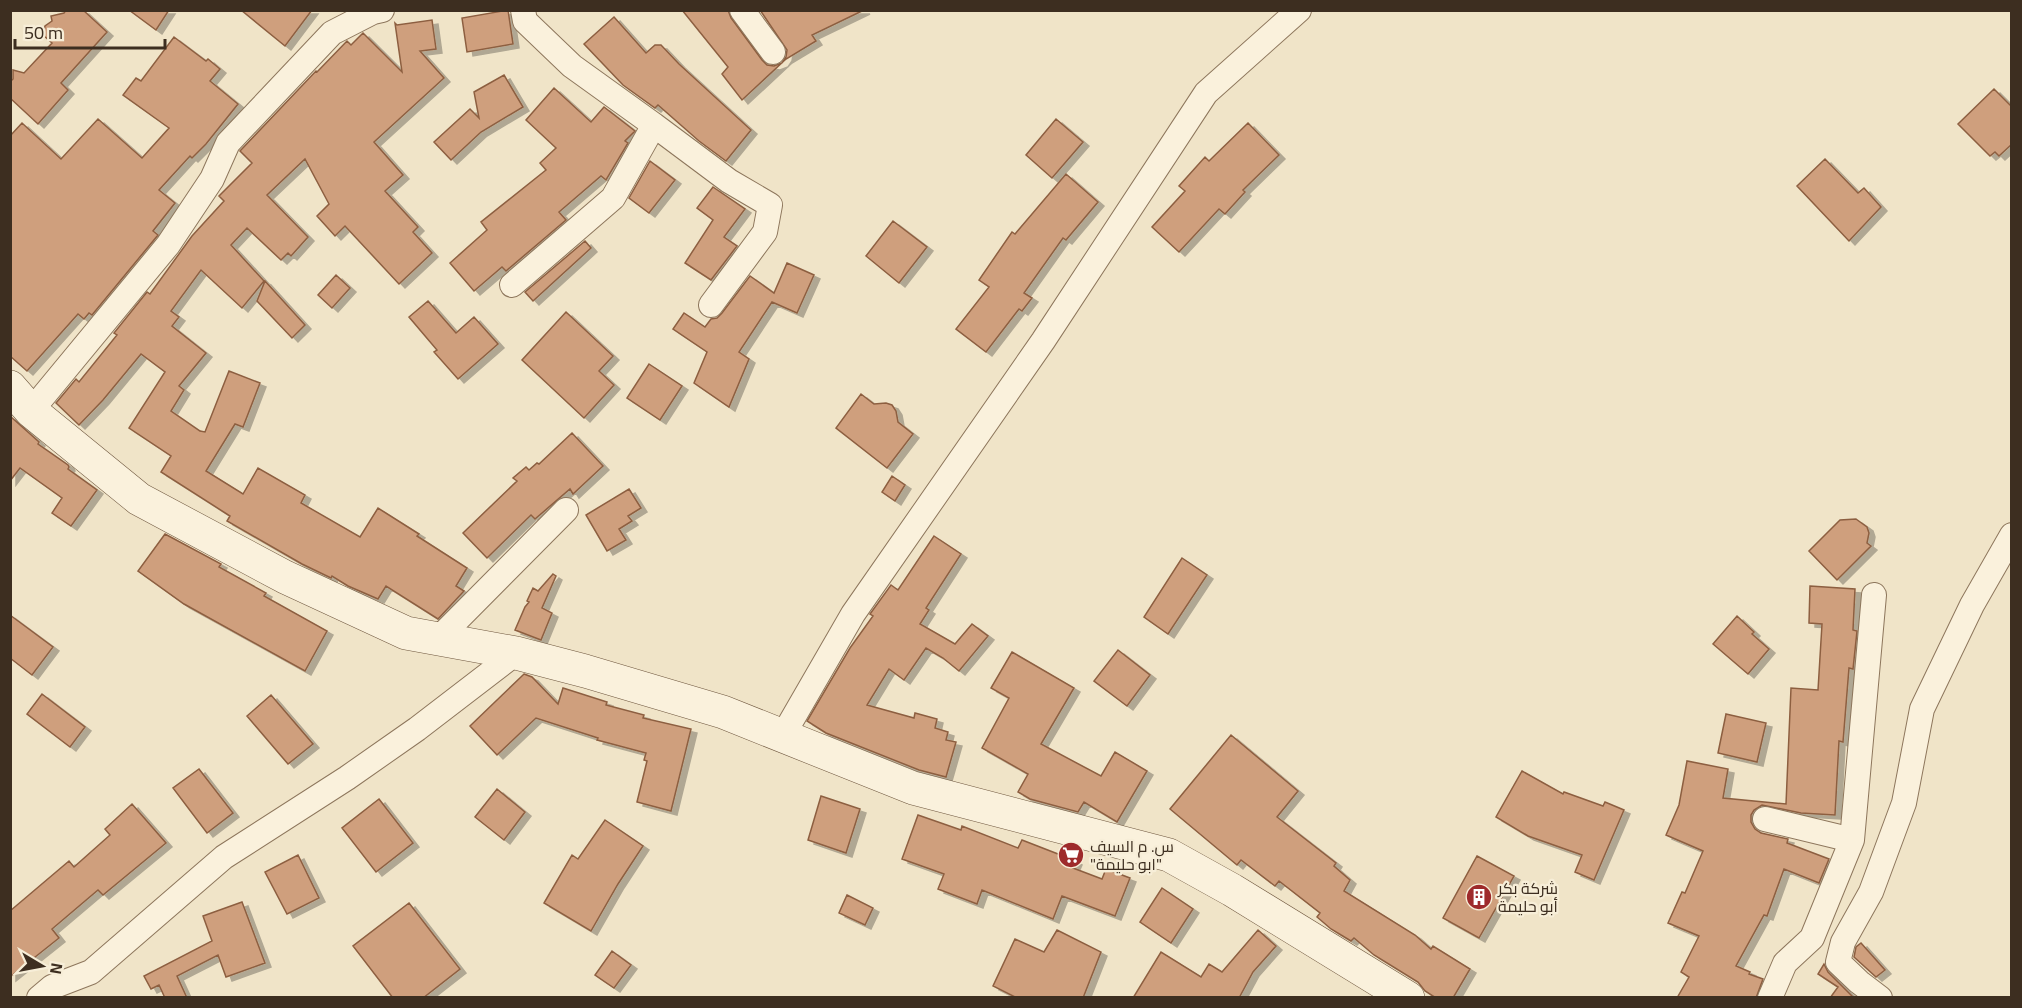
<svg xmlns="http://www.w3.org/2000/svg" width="2022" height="1008" viewBox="0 0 2022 1008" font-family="Georgia,Cairo,serif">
	<defs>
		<filter id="shadow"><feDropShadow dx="6" dy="4" stdDeviation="0" flood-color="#0004"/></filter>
	</defs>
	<rect width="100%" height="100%" fill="#f0e4c8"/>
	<!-- building -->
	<path fill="#cf9f7d" stroke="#8d5f41" stroke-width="1.5" filter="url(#shadow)" d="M66,10H83L107,32L61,83L68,90L38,124L10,98V82L13,79V70L24,73L52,43L43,35L45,26L52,21L51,16L64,13Z
		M129,10H169L156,30Z
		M241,10H312L285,46Z
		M508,10L513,44L467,52L462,18Z
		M682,10H728L731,18L762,60L767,65L774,66L782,63L786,57L787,50L760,10H864L812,35L816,41L786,59L742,100L722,74L728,67Z
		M614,17L646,53L655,45H661L679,64L751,130L726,161L699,141L658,105L655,108L623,85L584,44Z
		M432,20L436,49L420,51L444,78L374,142L403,175L385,191L418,227L413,232L432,253L399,284L345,226L335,236L317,216L329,204L305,159L267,195L308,237L291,256L288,253L281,260L247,228L231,245L264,281L242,308L201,270L171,311L179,317L172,326L206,353L179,386L184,390L171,411L200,431L205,432L229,371L260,383L243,427L235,424L206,471L243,494L258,468L305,495L301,503L360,537L378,508L419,534L417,536L467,568L456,586L464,591L438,619L386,586L378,599L348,586L332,576L331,578L302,564L227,521L230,516L161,472L171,456L129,428L165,372L141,354L103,400L79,425L56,403L76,379L79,382L117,335L114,333L147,292L150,294L192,236L224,201L219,196L252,163L240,151L316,71L317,72L347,41L351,45L363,33L402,72L395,23L397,25Z
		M174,37L206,61L208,59L220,69L210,81L238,104L206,144L192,158L190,156L159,190L175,203L153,231L158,235L92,315L89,313L84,319L78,314L27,371L10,356V136L22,123L61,159L98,119L142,158L169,128L123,95L136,78L141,81Z
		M504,75L523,107L481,132L451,160L434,142L470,109L479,118L474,92Z
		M554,88L591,122L604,107L635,131L625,141L628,143L606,180L601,176L559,212L566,220L506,271L502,267L474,291L450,263L487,230L481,222L546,170L540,163L556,148L526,120Z
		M1994,89L2012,107V144L1999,156L1995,152L1990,156L1958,124Z
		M1056,119L1083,142L1052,178L1026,155Z
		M1248,123L1279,155L1243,190L1245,192L1225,214L1219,209L1179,252L1152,227L1185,191L1179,186L1205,157L1209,161Z
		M1825,159L1858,193L1864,188L1881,207L1849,241L1797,186Z
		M650,161L675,180L649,213L629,198Z
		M1066,174L1098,202L1066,240L1063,238L1024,293L1032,298L1022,311L1019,309L986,352L956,329L989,287L979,280L1012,232L1015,234Z
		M713,187L745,209L724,237L737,246L711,280L685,263L713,220L697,208Z
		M893,221L927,247L899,283L866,256Z
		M585,241L591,248L533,301L525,292Z
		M787,263L814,275L797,313L772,302L739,352L749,359L729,407L694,383L707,352L673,329L684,313L705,327L711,319L717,318L722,313L750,276L774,293Z
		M336,275L350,288L332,308L318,295Z
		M265,281L305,325L292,338L257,301Z
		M428,301L456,333L474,317L498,344L458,379L434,352L437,350L409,317Z
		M566,312L613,356L599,371L614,385L584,418L522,360Z
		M649,364L682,386L660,420L627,398Z
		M861,394L874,404L886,403L892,405L896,411L898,422L913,434L887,468L836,428Z
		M10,416L39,442L38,444L68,465L69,467L68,469L97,490L71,526L52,513L62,498L20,468L10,481Z
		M572,433L603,466L573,494L570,489L535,519L531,515L487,558L463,533L517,481L513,478L526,467L529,470L537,463L539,464Z
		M892,476L905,485L895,501L882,492Z
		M629,489L641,508L628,516L632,521L619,529L626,540L607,551L586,515Z
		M1856,519L1867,527L1869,533L1867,543L1871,546L1837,580L1809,551L1840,520Z
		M165,534L221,564L219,567L266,593L264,596L327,631L305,671L184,604L138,571Z
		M934,536L961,554L926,608L929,610L920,624L955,644L972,624L988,636L959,671L943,658L926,648L904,680L889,669L867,705L914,718L915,713L937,719L935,728L948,732L946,740L956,742L946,777L919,770L826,733L807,721L850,648L873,616L870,614L891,585L898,590Z
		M1182,558L1207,575L1168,634L1144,617Z
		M553,574L556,576L542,608L552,613L541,640L515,630L525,607L529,602L527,601L533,588L538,591Z
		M1810,586L1855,589L1853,630L1857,631L1853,669L1849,668L1843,742L1839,741L1835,815L1801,813L1762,805L1754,810L1751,815V822L1755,829L1761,833L1788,839L1787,843L1829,859L1819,883L1784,869L1767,916L1764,915L1736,966L1750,972L1749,974L1763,979L1756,998H1677L1689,977L1681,972L1699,936L1668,923L1682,892L1685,893L1703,851L1666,835L1679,805L1687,761L1728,769L1723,798L1786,804L1791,688L1818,690L1822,624L1809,623Z
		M10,615L53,647L32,675L10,658Z
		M1737,616L1754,632L1752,634L1769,649L1748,674L1713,644Z
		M1118,650L1150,675L1127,706L1094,681Z
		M1012,652L1074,688L1041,744L1101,776L1115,752L1147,771L1117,822L1084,802L1078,812L1030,799L1018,792L1028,774L982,748L1009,698L991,688Z
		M524,674L532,677L558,704L563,688L607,702L606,705L644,715L643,718L691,729L671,811L637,802L647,761L644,760L646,753L597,740L598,738L536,718L497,755L470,726Z
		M42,694L85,727L70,747L27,714Z
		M271,695L313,744L288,764L247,716Z
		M1726,714L1766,723L1757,762L1718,753Z
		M1231,735L1298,791L1277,817L1336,863L1334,866L1350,880L1344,891L1415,935L1431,949L1433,946L1470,969L1453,998H1436L1425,991L1418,982L1374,955L1354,938L1351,941L1331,929L1317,917L1320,913L1279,881L1275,886L1241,860L1237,865L1170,809Z
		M199,769L233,813L207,833L173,788Z
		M1522,771L1563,794L1564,792L1603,806L1605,802L1624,810L1594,880L1575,872L1582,855L1528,836L1496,817Z
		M497,789L525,812L504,840L475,817Z
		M821,796L860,809L846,853L808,840Z
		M379,799L413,843L376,872L342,828Z
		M132,804L166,843L103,895L98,890L52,929L59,938L10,977V911L69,861L74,867L110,835L105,829Z
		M918,815L961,830L962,826L1018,848L1022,840L1076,861L1073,868L1102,879L1106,869L1130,878L1115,916L1062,896L1053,919L982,890L977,904L938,889L944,874L902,859Z
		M605,820L643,846L618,884L591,931L544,903L572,855L578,859Z
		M298,855L319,898L287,914L265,872Z
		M1477,856L1514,876L1479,938L1443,918Z
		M1162,888L1193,909L1171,943L1140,922Z
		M847,895L873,908L865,925L839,913Z
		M242,902L265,963L226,977L218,955L177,976L187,998H165L159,985L151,989L144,976L212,941L203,916Z
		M409,903L460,969L423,998H393L353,946Z
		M1057,930L1101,952L1083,998H1017L993,986L1015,939L1044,952Z
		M1258,930L1276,946L1253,972L1239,998H1133L1161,952L1201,977L1209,964L1222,972Z
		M1861,943L1885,970L1876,977L1854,957L1856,947Z
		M612,951L631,965L614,988L595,975Z
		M1824,964L1828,972L1854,998H1830L1838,987L1818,974Z"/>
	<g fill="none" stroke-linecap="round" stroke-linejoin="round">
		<!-- street casing -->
		<g stroke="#8d765c" stroke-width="26">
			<path id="street" d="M742,10L773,52
				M654,125L729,181L770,205L765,232L711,305
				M512,285L613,198L654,125L572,66L525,21L523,10
				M31,411L168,245L212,179L228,143L332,33L373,12L382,10
				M438,639L566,510
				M782,737L853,614L1043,341L1206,93L1299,10
				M1765,819L1852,840
				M39,998L52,987L91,972L224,857L347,778L417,729L516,653
				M1770,998L1785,963L1812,938L1852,840L1874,595
				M1880,998L1859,982L1838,962L1843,942L1871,892L1904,803L1922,709L1972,605L2012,535"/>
		</g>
		<!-- secondary casing -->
		<g stroke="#6f573f" stroke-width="34">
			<path id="secondary" d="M10,387L31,411L139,499L285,577L406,633L516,653L585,671L723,712L913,788L1169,855L1232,890L1408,998"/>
		</g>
		<!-- street -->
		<use href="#street" stroke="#faf1dc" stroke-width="24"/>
		<!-- secondary -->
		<use href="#secondary" stroke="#faf1dc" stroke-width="33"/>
	</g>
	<!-- icons -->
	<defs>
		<g id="supermarket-disc" transform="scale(1.35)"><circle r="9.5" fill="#9e2a2b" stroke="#f7eed8"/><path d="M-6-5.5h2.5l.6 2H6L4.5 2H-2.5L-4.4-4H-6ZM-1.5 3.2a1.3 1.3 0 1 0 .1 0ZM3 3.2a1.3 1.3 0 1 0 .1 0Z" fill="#fff"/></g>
		<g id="building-disc" transform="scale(1.35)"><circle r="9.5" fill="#9e2a2b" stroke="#f7eed8"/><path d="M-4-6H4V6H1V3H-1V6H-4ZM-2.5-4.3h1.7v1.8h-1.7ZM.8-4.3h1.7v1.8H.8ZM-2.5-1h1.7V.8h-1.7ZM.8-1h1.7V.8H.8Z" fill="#fff"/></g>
	</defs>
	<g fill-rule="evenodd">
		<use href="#supermarket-disc" x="1071" y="855"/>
		<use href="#building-disc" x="1479" y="897"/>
	</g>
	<g text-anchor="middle" stroke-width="4.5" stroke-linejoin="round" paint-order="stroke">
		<!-- poi labels -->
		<g font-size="16" fill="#3d2e20" stroke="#f7eed8" text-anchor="start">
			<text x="1090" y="852">س. م السيف<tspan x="1090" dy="18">"ابو حليمة"</tspan></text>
			<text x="1498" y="894">شركة بكر<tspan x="1498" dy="18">أبو حليمة</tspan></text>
		</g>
	</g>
	<!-- border -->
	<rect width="2022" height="1008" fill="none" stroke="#3d2e20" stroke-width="24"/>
	<!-- north arrow -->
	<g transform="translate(42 966) rotate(100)" stroke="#f7eed8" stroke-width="4.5" paint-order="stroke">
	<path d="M0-4.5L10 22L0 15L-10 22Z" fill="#3d2e20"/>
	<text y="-9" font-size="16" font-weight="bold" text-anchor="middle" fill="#3d2e20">N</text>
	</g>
	<!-- scale -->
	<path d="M15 39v9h150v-9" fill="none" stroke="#3d2e20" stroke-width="3"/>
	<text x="24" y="39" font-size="18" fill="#3d2e20" stroke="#f7eed8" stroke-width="4.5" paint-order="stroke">50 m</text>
</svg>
